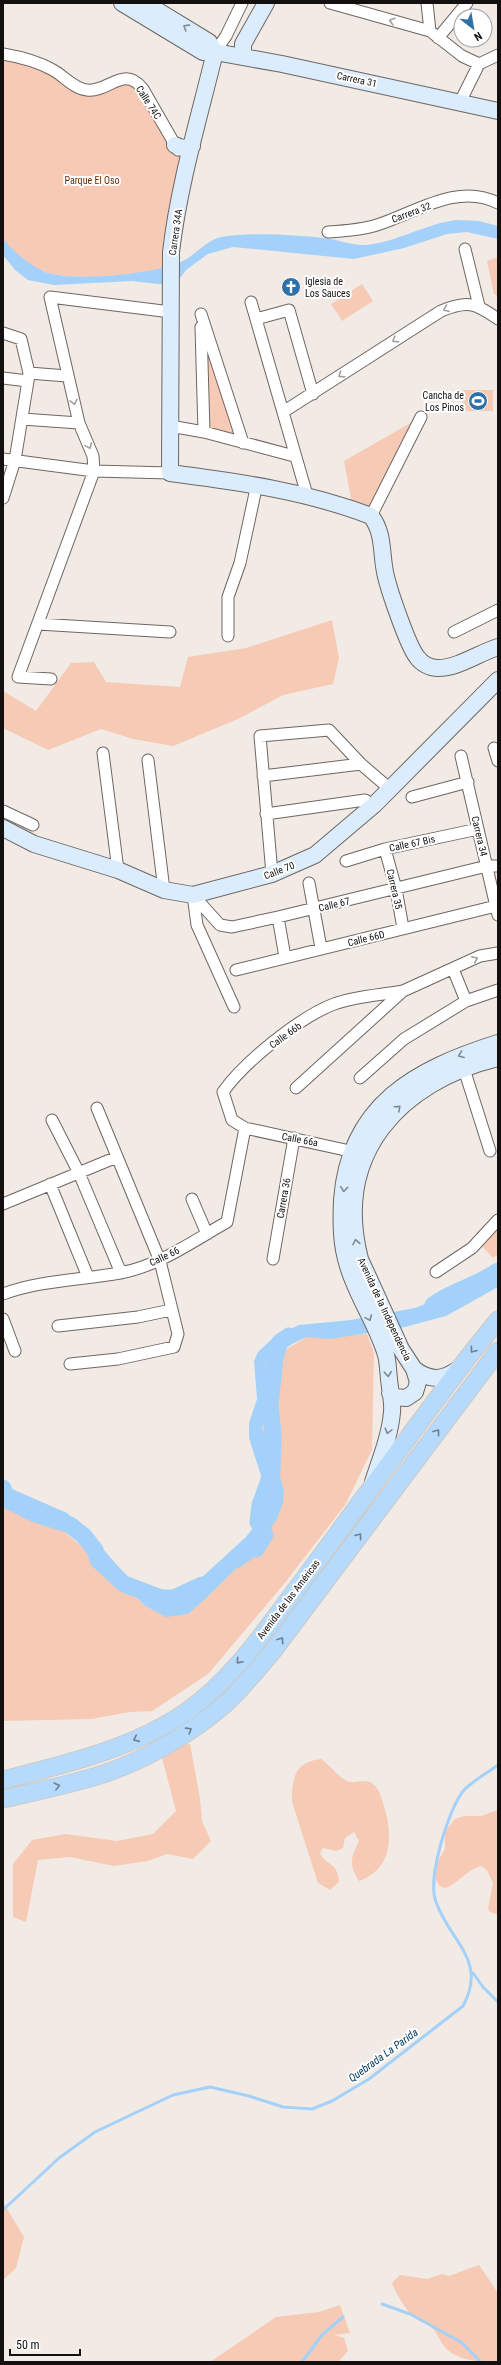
<svg xmlns="http://www.w3.org/2000/svg" width="501" height="2365" viewBox="0 0 501 2365" font-family="'Roboto Condensed',sans-serif">
	<rect width="100%" height="100%" fill="#f2eae5"/>
	<!-- green -->
	<path fill="#f7cab5" d="M3,54L17,56L76,86L135,81L187,165L171,266C147,275 67,282 43,271C28,265 13,251 3,239Z
		M498,257V296L494,294L487,261Z
		M362,284L373,301L342,321L331,304Z
		M201,314L243,443L204,432Z
		M463,390H493V411H462Z
		M421,417L371,516L353,509L344,461Z
		M332,620L339,658L333,684L283,695L238,719L173,746L133,739L101,729L48,750L3,728V691L36,711L71,663L94,662L106,682L180,687L188,657L246,648Z
		M498,1226V1254L493,1258L480,1244Z
		M367,1334L374,1353L372,1450L345,1505L284,1584L208,1674L152,1711L130,1712L91,1719L3,1721V1497L45,1516L98,1560L144,1605L188,1614L284,1491L262,1428L265,1362L307,1337Z
		M184,1744H190L200,1798L202,1821L211,1841L193,1859L167,1854L148,1861L114,1866L70,1857L38,1860L26,1922L13,1917V1864L32,1840L66,1834L117,1841L153,1834L176,1811L162,1758Z
		M321,1759C330,1765 339,1779 350,1782C357,1783 367,1778 373,1784C380,1790 381,1798 384,1806C393,1835 393,1869 359,1881C348,1862 351,1859 359,1841L354,1832L345,1838L343,1848L336,1851L323,1848L320,1853C327,1867 338,1862 339,1882L330,1890L318,1883L292,1802C292,1779 294,1762 321,1759Z
		M498,1810V1915L490,1912L488,1909L493,1883L487,1870L481,1866C477,1868 472,1869 469,1872C454,1882 440,1903 433,1869L445,1849V1831L455,1819L464,1816H481Z
		M3,2202L24,2237L16,2268L3,2280Z
		M479,2265L498,2293V2362C481,2362 455,2361 444,2346C439,2340 437,2332 430,2326C426,2323 420,2322 416,2319C407,2312 396,2294 392,2283L400,2275L427,2279L442,2274L449,2276Z
		M340,2305L350,2333L334,2335L344,2338L348,2351L338,2362H210L276,2317L319,2312Z"/>
	<!-- water -->
	<path fill="#a4d1fa" d="M456,220L479,221L498,226V239L467,232L447,234L404,248L354,259L233,247L208,254L186,270L181,277L167,285L132,281L54,285L28,280L15,270L3,255V239C13,251 28,264 43,271C68,283 158,274 183,261C195,255 207,240 221,237C251,232 293,235 324,238C338,239 351,246 366,245C397,242 425,224 456,220Z
		M498,1271V1287L446,1316L405,1327L349,1336L330,1339L307,1337L285,1347L265,1362L271,1388L270,1404L262,1428L278,1469L284,1491L283,1503L277,1519L256,1549L204,1600L188,1614L166,1617L144,1605L110,1570L53,1520L3,1498V1485L67,1513L88,1532L132,1582L161,1598H174L189,1589L246,1537L258,1522L265,1503V1488L249,1438V1423L257,1399L254,1361L258,1352L274,1337L299,1325L351,1320L415,1308L477,1283Z"/>
	<g fill="none" stroke-linecap="round" stroke-linejoin="round">
		<!-- stream -->
		<path stroke="#a4d1fa" stroke-width="3" d="M473,1973L483,1987L498,2002
			M3,2210L59,2158L95,2132L173,2095L210,2087L249,2096L283,2107L312,2109L332,2101L369,2079L463,2006C488,1960 450,1942 436,1902C427,1879 448,1809 464,1790C474,1780 487,1773 498,1765
			M382,2304L410,2314L461,2342L481,2362
			M302,2362L322,2335L343,2317"/>
		<!-- river -->
		<path stroke="#a4d1fa" stroke-width="17" d="M433,1305C453,1290 477,1286 498,1271
			M3,1488L7,1500L35,1514L70,1525L84,1536L95,1550L98,1560L124,1584L161,1598H174L202,1585
			M236,1560L251,1549H256L265,1535L258,1522L260,1505L272,1472L273,1434L270,1404L275,1358L280,1342L289,1336"/>
		<!-- street casing -->
		<g stroke="#6e6662" stroke-width="13">
			<path id="street" d="M330,3L430,31L462,56L479,64
				M427,3L430,31
				M438,38L467,3
				M215,52L226,36L242,3
				M3,54C21,57 37,61 53,70C64,76 74,89 87,90C108,93 124,64 143,89L178,150
				M460,102L479,64L498,55
				M328,232C345,231 361,230 377,225C415,213 457,182 498,203
				M465,249L479,306
				M251,302L307,495
				M201,314L243,443
				M256,319L289,310L313,394
				M201,327L204,432
				M3,333L21,339L29,373L28,381L15,460L3,498
				M29,373L67,376
				M3,378L28,381
				M283,412L441,311C468,300 475,303 498,319
				M22,419L79,423
				M170,426L204,432L294,456
				M3,459L94,471L170,473
				M371,516L421,417
				M38,624L170,632
				M454,632L498,610
				M228,636V597L240,563L257,484
				M51,679L18,677L94,471L93,456L79,423L50,297L171,312
				M494,748L498,761
				M103,753L118,870
				M461,756L498,915
				M148,760L164,890
				M263,776L361,764
				M412,797L468,782
				M3,811L33,825
				M266,814L365,800L374,805
				M385,849L396,889L403,928
				M346,861L385,849L478,829
				M272,874L260,736L329,730L361,764L390,789
				M309,883L321,948
				M193,895L220,925L232,927L278,917L487,866H498
				M193,895L197,925L234,1007
				M278,917L285,957
				M453,969L466,1001
				M236,970L496,906
				M464,1069L490,1151
				M360,1078L404,1039L466,1001L498,990
				M296,1088L403,991L480,956L498,953
				M52,1120L79,1173L121,1273
				M359,1153L245,1128L232,1120L223,1092C244,1062 300,1017 334,1004C355,996 381,995 403,991
				M50,1184L88,1277
				M192,1199L207,1234
				M3,1204L117,1157
				M273,1259L294,1138
				M436,1272L472,1248L498,1220
				M3,1294C41,1280 81,1280 120,1273C159,1266 193,1241 227,1222L245,1128
				M3,1319L15,1351
				M58,1326L138,1317L171,1310
				M70,1364L118,1359L174,1347L178,1334L160,1261L97,1108"/>
		</g>
		<!-- secondary casing -->
		<g stroke="#6e6662" stroke-width="18">
			<path id="secondary" d="M122,3L203,52H215L282,64L498,111
				M145,3L209,42L215,52
				M215,52C199,118 179,184 171,252L170,473C239,482 306,491 371,516C384,533 381,552 385,572C388,588 408,646 417,657C422,664 430,668 438,668C458,668 479,653 498,647
				M243,57V44L266,3
				M175,145L182,148L192,146
				M3,828L34,844L118,870L164,890L193,895L272,874L315,855L374,805L498,680
				M414,1369C431,1382 444,1380 460,1368
				M390,1393L395,1397L406,1398L415,1392L418,1382L414,1369L401,1349L360,1259C333,1154 399,1082 498,1058
				M373,1482C380,1460 390,1436 392,1412C393,1402 390,1390 389,1379C388,1371 388,1362 386,1355C377,1324 357,1297 348,1266C341,1245 341,1223 342,1200C349,1105 415,1069 498,1043"/>
		</g>
		<!-- primary casing -->
		<g stroke="#cbcaca" stroke-width="19">
			<path id="primary" d="M3,1780C66,1764 132,1749 186,1712C236,1677 271,1622 307,1575C361,1502 414,1429 469,1356L498,1320
				M3,1799C34,1792 67,1785 97,1776C142,1762 189,1735 224,1705C242,1689 257,1670 273,1651L498,1351"/>
		</g>
		<!-- street -->
		<use href="#street" stroke="#fff" stroke-width="11"/>
		<!-- secondary -->
		<use href="#secondary" stroke="#dbedfd" stroke-width="16"/>
		<!-- primary -->
		<use href="#primary" stroke="#b6dafb" stroke-width="17"/>
	</g>
	<!-- one-way arrows -->
	<defs><path id="oneway-chevron" d="M-2-3.5L2.5 0L-2 3.5" fill="none" stroke-width="1.6" stroke-linecap="round" stroke-linejoin="round"/></defs>
	<g stroke="#a19f9f">
		<use href="#oneway-chevron" transform="translate(392 21) rotate(-164)"/>
		<use href="#oneway-chevron" transform="translate(446 309) rotate(159)"/>
		<use href="#oneway-chevron" transform="translate(395 340) rotate(148)"/>
		<use href="#oneway-chevron" transform="translate(341 375) rotate(147)"/>
		<use href="#oneway-chevron" transform="translate(74 402) rotate(77)"/>
		<use href="#oneway-chevron" transform="translate(89 446) rotate(66)"/>
		<use href="#oneway-chevron" transform="translate(475 959) rotate(-25)"/>
	</g>
	<g stroke="#818a92">
		<use href="#oneway-chevron" transform="translate(186 27) rotate(-148)"/>
		<use href="#oneway-chevron" transform="translate(461 1055) rotate(159)"/>
		<use href="#oneway-chevron" transform="translate(398 1108) rotate(-42)"/>
		<use href="#oneway-chevron" transform="translate(344 1189) rotate(96)"/>
		<use href="#oneway-chevron" transform="translate(356 1242) rotate(-100)"/>
		<use href="#oneway-chevron" transform="translate(369 1318) rotate(66)"/>
		<use href="#oneway-chevron" transform="translate(388 1374) rotate(84)"/>
		<use href="#oneway-chevron" transform="translate(388 1431) rotate(105)"/>
	</g>
	<g stroke="#6d7f91">
		<use href="#oneway-chevron" transform="translate(473 1350) rotate(127)"/>
		<use href="#oneway-chevron" transform="translate(437 1432) rotate(-53)"/>
		<use href="#oneway-chevron" transform="translate(359 1536) rotate(-53)"/>
		<use href="#oneway-chevron" transform="translate(281 1640) rotate(-54)"/>
		<use href="#oneway-chevron" transform="translate(239 1661) rotate(131)"/>
		<use href="#oneway-chevron" transform="translate(189 1730) rotate(-32)"/>
		<use href="#oneway-chevron" transform="translate(136 1739) rotate(156)"/>
		<use href="#oneway-chevron" transform="translate(57 1786) rotate(-14)"/>
	</g>
	<!-- icons -->
	<defs>
		<g id="church-disc" transform="scale(1)"><circle r="9.5" fill="#2f71a7" stroke="#fff"/><path d="M-1.2-6h2.4v3.5h3.3v2.4h-3.3V6h-2.4V-.1h-3.3v-2.4h3.3Z" fill="#fff"/></g>
		<g id="stadium-disc" transform="scale(1)"><circle r="9.5" fill="#2f71a7" stroke="#fff"/><path d="M0-5a6.5 5 0 1 0 0 10a6.5 5 0 1 0 0-10ZM-3.5-1.8h7v3.6h-7Z" fill="#fff"/></g>
	</defs>
	<g fill-rule="evenodd">
		<use href="#church-disc" x="291" y="287"/>
		<use href="#stadium-disc" x="478" y="401"/>
	</g>
	<g text-anchor="middle" stroke-width="4" stroke-linejoin="round" paint-order="stroke">
		<!-- street labels -->
		<g font-size="10" fill="#13100f" stroke="#fff">
			<text transform="translate(357 79) rotate(12)" y="4">Carrera 31</text>
			<text transform="translate(149 102) rotate(57)" y="4">Calle 74C</text>
			<text transform="translate(411 212) rotate(-21)" y="4">Carrera 32</text>
			<text transform="translate(175 232) rotate(-82)" y="4">Carrera 34A</text>
			<text transform="translate(480 836) rotate(77)" y="4">Carrera 34</text>
			<text transform="translate(412 843) rotate(-12)" y="4">Calle 67 Bis</text>
			<text transform="translate(279 870) rotate(-21)" y="4">Calle 70</text>
			<text transform="translate(395 889) rotate(77)" y="4">Carrera 35</text>
			<text transform="translate(334 904) rotate(-14)" y="4">Calle 67</text>
			<text transform="translate(366 938) rotate(-14)" y="4">Calle 66D</text>
			<text transform="translate(285 1035) rotate(-36)" y="4">Calle 66b</text>
			<text transform="translate(300 1139) rotate(11)" y="4">Calle 66a</text>
			<text transform="translate(283 1198) rotate(-80)" y="4">Carrera 36</text>
			<text transform="translate(164 1256) rotate(-26)" y="4">Calle 66</text>
			<text transform="translate(385 1309) rotate(65)" y="4">Avenida de la Independencia</text>
			<text transform="translate(288 1599) rotate(-53)" y="4">Avenida de las Américas</text>
		</g>
		<!-- park labels -->
		<g font-size="10" fill="#6c2c00" stroke="#fff">
			<text x="92" y="184">Parque El Oso</text>
		</g>
		<!-- poi labels -->
		<g font-size="10" fill="#13100f" stroke="#fff" text-anchor="start">
			<text x="305" y="285">Iglesia de<tspan x="305" dy="12">Los Sauces</tspan></text>
			<text x="464" y="399" text-anchor="end">Cancha de<tspan x="464" dy="12">Los Pinos</tspan></text>
		</g>
		<!-- water labels -->
		<g font-size="11" font-style="italic" fill="#093d63" stroke="#fff">
			<text transform="translate(383 2055) rotate(-36)" y="4">Quebrada La Parida</text>
		</g>
	</g>
	<!-- border -->
	<rect width="501" height="2365" fill="none" stroke="#13100f" stroke-width="8"/>
	<!-- north arrow -->
	<g transform="translate(473 28) rotate(149)"><circle r="19" fill="#ffffff" stroke="#a19f9f"/>
	<path d="M0-3L7 15L0 10L-7 15Z" fill="#2f71a7"/>
	<text y="-6" font-size="11" font-weight="bold" text-anchor="middle" fill="#13100f">N</text>
	</g>
	<!-- scale -->
	<path d="M10 2349v6h70v-6" fill="none" stroke="#13100f" stroke-width="2"/>
	<text x="16" y="2349" font-size="12" fill="#13100f" stroke="#ffffff" stroke-width="3" paint-order="stroke">50 m</text>
</svg>
